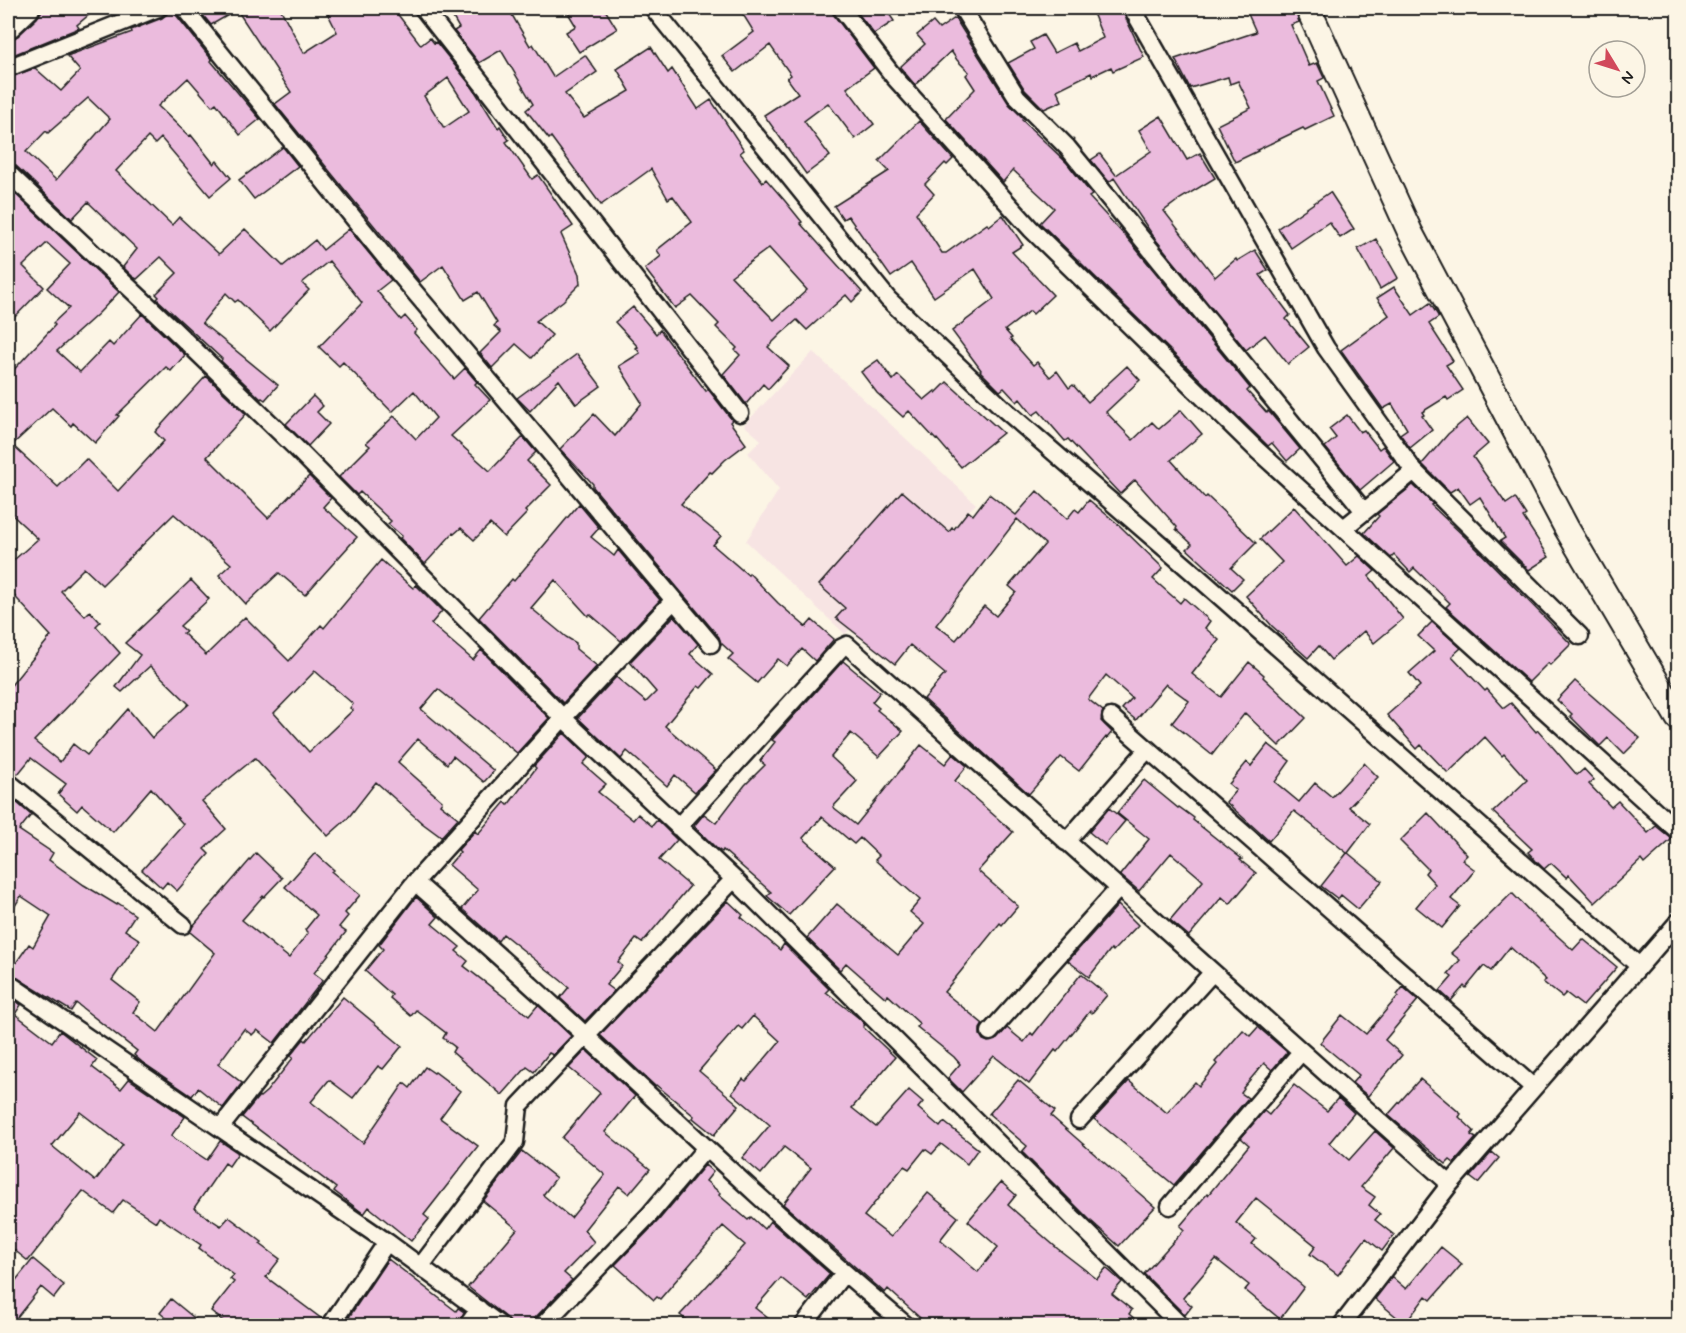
<svg xmlns="http://www.w3.org/2000/svg" width="1686" height="1333" viewBox="0 0 1686 1333" font-family="Mynerve,sans-serif">
	<rect width="100%" height="100%" fill="#fcf5e5"/>
	<filter id="ink" filterUnits="userSpaceOnUse"><feTurbulence type="fractalNoise" baseFrequency=".0167" numOctaves="2"/><feDisplacementMap in="SourceGraphic" scale="12" xChannelSelector="R" yChannelSelector="G"/><feConvolveMatrix kernelMatrix="1 2 1 2 8 2 1 2 1" color-interpolation-filters="sRGB"/></filter>
	<g filter="url(#ink)">
		<!-- built -->
		<path fill="#f7e4e3" d="M813,352L976,504L845,634L746,541L779,490L748,453L761,440L744,425Z"/>
		<!-- building -->
		<path fill="#ebbbdd" stroke="#1c1c1c" stroke-width="1.5" fill-rule="evenodd" d="M44,8H97L77,25L79,28L8,57V41L18,36L37,18Z
			M168,8H174L176,15L212,60L211,61L260,119L240,135L216,103L212,106L188,78L158,106L189,136L191,135L214,164L217,161L231,178L210,196L161,138L155,144L148,137L116,171L172,225L179,217L219,254L245,229L283,266L315,240L323,250L349,229L391,280L377,291L401,320L405,316L417,330L414,333L454,379L465,368L477,382L475,384L490,400L451,436L490,471L523,437L536,452L527,461L551,485L525,511L527,513L504,537L490,524L474,540L461,528L454,534L453,533L425,564L400,538L402,536L388,524L391,521L360,492L357,495L339,477L370,446L366,443L394,416L416,439L436,418L414,391L392,412L343,362L339,366L319,347L362,303L329,261L302,283L309,290L270,331L238,300L235,302L226,293L202,323L278,385L265,400L262,398L261,399L221,361L222,359L157,299L159,297L156,294L177,273L161,257L137,279L133,277L123,267L137,249L88,202L72,219L15,165L8,163V78L35,68L61,91L80,71L67,56L132,32L131,30L162,18L167,14ZM88,98L110,119L56,180L26,152L46,131L48,133Z
			M197,8H280L304,53L337,32L325,8H393L421,45L430,38L434,43L436,42L473,88L498,128L500,126L509,140L506,142L532,179L538,175L573,226L561,234L579,274L580,284L563,301L536,321L552,335L532,358L516,344L492,368L480,353L501,332L494,326L497,323L478,292L465,300L443,265L420,282L275,104L291,92L237,10L211,25ZM448,78L469,111L444,128L424,96Z
			M466,8H508L530,46L533,44L553,77L585,55L597,72L565,94L584,118L630,91L617,69L651,47L668,73L672,69L698,109L711,100L744,150L740,153L763,182L766,179L785,201L802,222L800,223L862,292L852,302L846,295L807,330L797,320L781,334L768,347L789,366L768,389L763,384L746,404L723,374L740,355L735,350L737,348L716,327L719,324L692,296L675,308L645,269L661,256L657,250L692,222L673,196L668,199L651,169L601,205L551,137L549,139L526,110L533,104L501,50L479,63L454,31L459,28L452,16ZM769,248L807,290L774,320L731,276Z
			M565,8H604L617,29L579,52L566,32L576,26Z
			M739,8H831L833,14L874,68L847,88L874,124L855,139L828,103L804,121L830,156L806,174L764,115L798,93L787,78L791,75L770,45L735,72L722,56L754,32Z
			M854,8H885L894,21L874,34Z
			M1091,8H1121L1144,57L1113,71L1111,67L1092,76L1091,73L1057,90L1062,101L1044,109L1025,90L1008,63L1034,49L1030,42L1043,35L1054,53L1074,43L1078,51L1103,38Z
			M1265,8H1294L1299,22L1291,25L1309,66L1317,63L1324,78L1318,81L1334,116L1305,130L1303,128L1257,150L1258,151L1235,162L1217,125L1251,108L1238,81L1230,84L1228,77L1190,88L1175,59L1256,32L1248,14Z
			M955,18L1009,104L1024,119L1022,120L1067,163L1092,195L1089,197L1128,239L1250,388L1247,391L1267,413L1268,411L1271,414L1300,449L1287,461L1272,443L1268,446L1265,443L1040,223L1054,208L1013,170L1003,182L946,119L975,89L966,75L969,72L957,60L951,51L915,85L900,67L925,44L917,35L933,22L939,29Z
			M1161,116L1187,160L1200,153L1215,178L1180,199L1164,211L1215,277L1236,259L1237,261L1255,250L1268,270L1260,275L1290,315L1286,319L1309,347L1288,364L1265,335L1246,350L1156,240L1114,178L1109,182L1091,160L1100,154L1116,175L1151,151L1139,130Z
			M919,121L953,159L947,165L945,163L925,184L934,194L916,213L942,253H946L987,224L989,226L1003,215L1023,245L1012,252L1053,295L1033,314L1030,311L1005,330L1012,338L1010,339L1033,365L1037,362L1050,377L1057,371L1069,388L1073,385L1088,402L1127,366L1140,380L1106,412L1133,440L1152,422L1159,429L1181,410L1202,434L1171,460L1205,498L1207,496L1256,543L1231,568L1243,579L1232,590L1187,549L1192,544L1176,529L1177,527L1135,480L1120,494L1068,439L1065,441L1039,411L1033,415L1020,399L1017,402L1004,388L1000,391L980,371L981,370L952,331L994,299L975,269L934,297L911,263L891,277L848,216L843,219L834,206L889,171L879,161Z
			M283,147L298,166L254,199L239,180Z
			M8,187L119,292L98,314L57,351L80,372L109,342L113,346L142,314L185,355L171,371L166,367L117,415L119,416L95,443L73,423L71,426L52,408L12,445L58,487L86,459L118,491L164,441L155,432L206,376L246,414L207,457L268,518L309,476L331,498L323,507L357,537L305,595L279,573L246,604L219,575L231,564L174,514L102,585L84,568L61,591L85,616L90,611L100,622L96,626L120,653L34,741L60,762L73,744L87,755L128,709L152,738L189,704L150,666L122,692L116,687L140,655L125,643L191,580L209,599L180,626L186,631L183,633L206,655L245,617L289,661L321,625L324,628L381,560L413,588L416,585L442,611L431,624L473,660L481,650L549,718L517,753L438,689L421,709L494,771L484,782L453,756L447,764L418,739L398,762L442,801L440,804L458,818L441,837L422,823L376,782L348,818L328,836L255,758L202,801L226,829L204,849L209,854L177,891L167,882L162,888L142,870L183,824L151,788L113,832L82,805L77,811L58,794L66,784L31,758L18,774L8,766V689L51,636L8,589V565L38,539L8,511V376L55,325L53,323L69,308L47,288L70,264L47,243L23,266L44,287L8,324ZM315,671L353,704L350,708L353,710L309,752L274,713Z
			M1330,192L1354,229L1340,238L1329,222L1291,248L1278,228Z
			M1376,239L1398,278L1380,289L1358,249Z
			M1394,287L1413,315L1430,303L1435,311L1439,317L1429,324L1453,361L1446,365L1463,390L1448,400L1446,397L1422,412L1424,415L1422,416L1432,430L1410,448L1400,434L1407,429L1392,404L1383,409L1341,350L1389,315L1377,298Z
			M633,307L656,334L660,330L706,391L708,389L732,420L730,422L746,444L725,460L712,473L710,472L681,504L721,536L713,545L748,575L749,573L778,603L806,627L812,620L834,639L815,661L802,649L787,666L778,659L757,683L728,659L733,654L721,643L719,637L593,487V484L560,449L594,414L615,436L642,403L619,366L640,353L636,348L638,347L615,322Z
			M577,354L601,386L576,404L559,380L530,411L517,398Z
			M878,360L893,380L898,375L924,400L935,391L936,393L947,382L1003,433L961,467L937,439L936,440L909,411L903,417L877,393L861,372Z
			M313,396L323,406L317,412L329,424L308,446L286,424Z
			M1347,415L1360,432L1364,430L1379,449L1383,446L1394,461L1360,490L1325,447L1336,438L1329,429Z
			M1467,418L1488,444L1473,457L1506,504L1515,498L1526,515L1523,517L1549,557L1529,570L1500,541L1505,538L1480,497L1470,504L1458,487L1450,492L1422,464L1448,434Z
			M1413,485L1433,504L1431,505L1467,539L1571,644L1550,665L1548,663L1529,682L1446,607L1450,603L1414,568L1410,572L1394,555L1391,558L1364,533L1379,516L1377,514Z
			M902,491L949,532L952,528L954,529L968,511L973,515L989,494L1016,515L1037,491L1067,519L1075,509L1079,512L1089,500L1119,525L1163,568L1153,579L1180,603L1184,598L1210,621L1205,628L1219,640L1192,674L1221,697L1249,662L1264,675L1263,677L1306,718L1279,746L1245,713L1212,755L1172,723L1189,701L1166,684L1136,720L1122,709L1132,698L1106,675L1088,699L1103,711L1101,721L1112,732L1107,738L1106,737L1079,771L1061,757L1029,794L924,699L945,674L910,645L895,664L836,618L845,608L819,585ZM1017,519L1045,544L1009,586L1016,592L996,616L984,606L956,640L936,625Z
			M579,504L599,528L591,537L614,556L618,550L660,600L621,641L590,614L588,616L555,580L531,608L566,637L576,643V649L597,666L563,703L479,618L512,579L514,581Z
			M1294,507L1347,566L1359,556L1375,571L1369,576L1403,619L1374,643L1364,631L1331,660L1319,646L1308,658L1272,626L1246,596L1282,562L1260,539Z
			M674,616L698,644L690,654L713,674L701,688L698,686L665,726L716,770L695,792L675,775L667,786L627,751L621,759L578,718L616,677L646,702L656,692L630,662Z
			M1432,622L1461,648L1452,656L1485,691L1487,689L1504,708L1511,703L1536,732L1538,730L1577,775L1584,769L1594,780L1589,784L1611,807L1618,801L1648,833L1656,826L1672,839L1644,864L1641,860L1595,903L1569,875L1567,878L1551,863L1544,869L1536,861L1528,852L1532,849L1493,812L1527,780L1504,754L1502,756L1485,737L1448,773L1421,745L1417,749L1387,715L1420,686L1409,673L1434,651L1418,636Z
			M843,661L880,692L872,702L879,708L877,710L903,731L879,757L851,733L831,757L857,781L833,807L856,825L921,745L945,764L953,754L967,766L955,781L1013,832L978,871L1018,906L1002,925L1000,923L944,992L983,1024L980,1029V1035L983,1040L988,1042L997,1039L1007,1028L1024,1042L1031,1033L1033,1035L1081,974L1107,995L1092,1013L1090,1011L1057,1052L1055,1050L1029,1084L994,1056L962,1092L948,1078L960,1064L954,1057L917,1027L920,1024L888,995L886,998L846,963L840,970L807,938L837,904L898,955L924,924L910,912L920,900L875,860L879,856L860,838L854,844L822,817L803,838L835,866L789,915L767,896L771,892L723,850L722,852L716,848L694,826L704,814L716,823L745,785L765,765L760,761L775,742L772,740Z
			M1575,681L1640,738L1624,754L1608,738L1600,746L1570,716L1572,714L1557,700Z
			M564,733L589,757L583,764L606,784L598,792L633,820L638,814L652,826L657,820L677,840L659,860L690,886L642,943L636,939L618,962L622,966L606,985L614,991L585,1021L560,998L569,987L503,934L498,941L462,909L478,890L449,865L460,852L458,850L475,831L478,834L505,802L508,805L536,768L534,766Z
			M1268,744L1290,761L1275,782L1299,802L1315,783L1332,797L1364,763L1378,777L1349,807L1370,824L1348,853L1382,881L1358,909L1341,895L1338,899L1321,886L1347,853L1294,811L1269,841L1226,802L1236,790L1229,784L1247,762L1251,766Z
			M1144,780L1178,808L1179,807L1194,818L1193,820L1242,859L1240,860L1256,873L1230,904L1222,897L1189,936L1170,920L1203,881L1199,877L1171,853L1139,891L1120,875L1149,839L1117,813Z
			M8,795L31,815L19,830L53,853L49,860L84,885L117,905L118,903L135,915L125,930L140,940L112,980L140,1002L133,1012L158,1032L215,953L190,932L193,926L256,853L282,878L264,897L263,896L242,920L289,958L308,933L305,930L317,915L285,887L315,853L334,870L332,872L360,895L345,913L348,916L339,927L346,932L314,973L323,980L274,1043L257,1030L252,1035L244,1029L218,1064L242,1083L223,1108L198,1088L192,1096L142,1062L134,1055L137,1051L76,1003L71,1011L9,973L29,944L33,947L51,916L21,896L8,917Z
			M1109,808L1125,821L1105,845L1089,832Z
			M1428,813L1467,855L1462,860L1475,870L1451,899L1460,906L1442,928L1416,907L1435,884L1425,873L1428,869L1400,841Z
			M1512,893L1540,922L1541,921L1573,950L1583,939L1617,967L1583,1006L1566,993L1562,997L1543,982L1546,980L1510,947L1491,971L1484,966L1466,988L1464,986L1451,1001L1440,991L1452,977L1448,974L1460,960L1451,953Z
			M416,897L438,917L432,924L460,947L456,951L468,961L464,966L529,1016L538,1005L571,1036L553,1055L549,1053L534,1072L527,1067L502,1095L452,1052L455,1047L443,1038L446,1033L416,1010L411,1016L390,998L392,995L365,971L383,949L379,945Z
			M728,901L743,915L741,917L780,950L784,944L829,989L826,992L860,1019L865,1025L863,1027L895,1057L852,1108L876,1127L909,1090L923,1102L918,1108L940,1127L944,1122L978,1149L967,1164L941,1144L932,1154L925,1149L909,1169L904,1166L864,1216L891,1237L928,1193L958,1217L940,1240L978,1272L998,1247L968,1221L1001,1182L1016,1195L1008,1205L1058,1249L1097,1279L1106,1268L1122,1282L1112,1294L1132,1310L1129,1314L1143,1326H929L888,1289L885,1293L783,1204L811,1168L784,1147L761,1174L742,1158L770,1125L732,1093L743,1079L746,1081L780,1041L753,1016L742,1029L738,1026L699,1071L739,1105L714,1135L693,1118L694,1116L656,1085L655,1086L600,1035Z
			M1118,905L1138,925L1113,951L1111,949L1089,977L1068,961Z
			M1403,987L1418,1000L1385,1040L1402,1055L1368,1096L1352,1083L1359,1075L1320,1043L1342,1015L1366,1034L1398,996L1397,995Z
			M8,995L21,1005L15,1014L52,1042L60,1031L97,1060L92,1067L121,1089L129,1079L185,1117L171,1136L207,1160L220,1141L238,1153L229,1166L225,1163L194,1208L221,1226L229,1217L262,1242L260,1244L280,1259L266,1277L322,1319L320,1326H229L211,1311L234,1282L230,1279L234,1275L199,1248L201,1245L159,1217L156,1222L123,1200L113,1213L83,1191L28,1261L8,1245ZM80,1112L123,1145L95,1181L52,1146Z
			M343,997L402,1046L383,1069L378,1066L353,1098L329,1080L311,1102L363,1143L404,1083L410,1088L425,1067L434,1073L435,1072L460,1091L440,1118L478,1146L424,1215L429,1219L411,1241L369,1207L364,1214L351,1204L334,1191L336,1188L242,1117L259,1096L260,1097L267,1091L293,1058L290,1056L304,1039L306,1041Z
			M1258,1027L1287,1052L1272,1070L1264,1063L1243,1088L1244,1089L1241,1093L1248,1098L1174,1185L1094,1119L1129,1081L1167,1113L1195,1082L1199,1086L1217,1064L1215,1062L1243,1030L1250,1036Z
			M586,1050L635,1096L605,1132L650,1169L629,1194L619,1186L584,1230L594,1242L564,1273L572,1280L534,1319L532,1326H511L507,1318L468,1287L517,1229L483,1201L522,1151L556,1178L543,1195L571,1218L605,1175L562,1138L600,1093L569,1068Z
			M1420,1079L1461,1114L1459,1117L1474,1131L1471,1135L1476,1138L1454,1163L1450,1160L1446,1164L1388,1115Z
			M1018,1080L1055,1111L1051,1116L1155,1207L1119,1246L1091,1221L1022,1152L1027,1146L989,1114Z
			M1294,1085L1327,1111L1338,1098L1354,1113L1329,1143L1349,1160L1375,1131L1394,1148L1361,1187L1375,1197L1369,1205L1380,1214L1375,1220L1394,1235L1382,1251L1366,1238L1338,1275L1310,1254L1316,1246L1256,1198L1236,1223L1256,1239L1252,1244L1304,1287L1280,1319L1245,1290L1249,1285L1216,1259L1183,1298L1192,1306L1185,1315L1144,1274L1184,1230L1180,1226L1207,1194L1208,1195L1249,1145L1241,1138L1264,1111L1269,1115Z
			M1492,1152L1499,1158L1478,1183L1470,1177Z
			M705,1165L713,1172L706,1181L720,1193L719,1195L748,1220L751,1217L764,1229L770,1221L830,1274L808,1300L781,1278L755,1308L778,1326H694L680,1315L745,1245L723,1226L660,1299L657,1297L654,1300L615,1265L658,1221Z
			M1441,1247L1462,1264L1431,1300L1426,1296L1405,1324L1375,1299L1392,1277L1406,1289Z
			M33,1259L64,1285L54,1298L41,1287L10,1326H8V1290Z
			M388,1259L456,1311L458,1308L464,1312L457,1326H371L362,1320L359,1324L349,1317Z
			M171,1299L204,1326H176L160,1313Z"/>
		<g fill="none" stroke-linecap="round" stroke-linejoin="round">
			<!-- street casing -->
			<g stroke="#1c1c1c" stroke-width="21">
				<path id="street" d="M184,8L385,257L711,644
					M423,8L740,413
					M653,8L888,299L1004,409L1189,569L1638,965
					M841,8L894,77L1031,229L1258,451L1678,831
					M962,8L1017,97L1067,147L1364,511
					M1132,8L1326,348L1414,471L1580,636
					M8,68L158,8
					M8,173L169,325L295,447L563,718L734,879L1181,1326
					M1344,528L1414,471
					M1111,717L1533,1087
					M8,782L183,925
					M678,827L841,648L847,645L1450,1184
					M1066,842L1147,750
					M415,882C473,933 531,984 587,1037C692,1135 796,1233 907,1326
					M8,983L387,1242L501,1326
					M990,1032L1118,889
					M1079,1120L1212,973
					M220,1128L415,882L563,718L673,601
					M1170,1206L1301,1052
					M420,1267L515,1142L519,1106L734,879
					M330,1326L387,1242
					M467,1326L479,1309
					M542,1326L650,1214L705,1149
					M803,1326L844,1273
					M1341,1326L1450,1184L1678,922"/>
			</g>
			<!-- secondary casing -->
			<g stroke="#1c1c1c" stroke-width="28">
				<path id="secondary" d="M1308,8L1410,232L1567,529L1678,718
					M8,26L27,8"/>
			</g>
			<!-- street -->
			<use href="#street" stroke="#fcf5e5" stroke-width="16"/>
			<!-- secondary -->
			<use href="#secondary" stroke="#fcf5e5" stroke-width="24"/>
		</g>
	</g>
	<!-- margin -->
	<rect width="1686" height="1333" fill="none" stroke="#fcf5e5" stroke-width="30"/>
	<rect x="15" y="15" width="1656" height="1303" fill="none" stroke="#1c1c1c" stroke-width="2" filter="url(#ink)"/>
	<!-- north arrow -->
	<g transform="translate(1617 69) rotate(128)"><circle r="28" fill="#fcf5e5" stroke="#a29e95" stroke-width="1.5"/>
	<path d="M0-4.5L10 22L0 15L-10 22Z" fill="#d1495b"/>
	<text y="-9" font-size="16" font-weight="bold" text-anchor="middle" fill="#1c1c1c">N</text>
	</g>
</svg>
